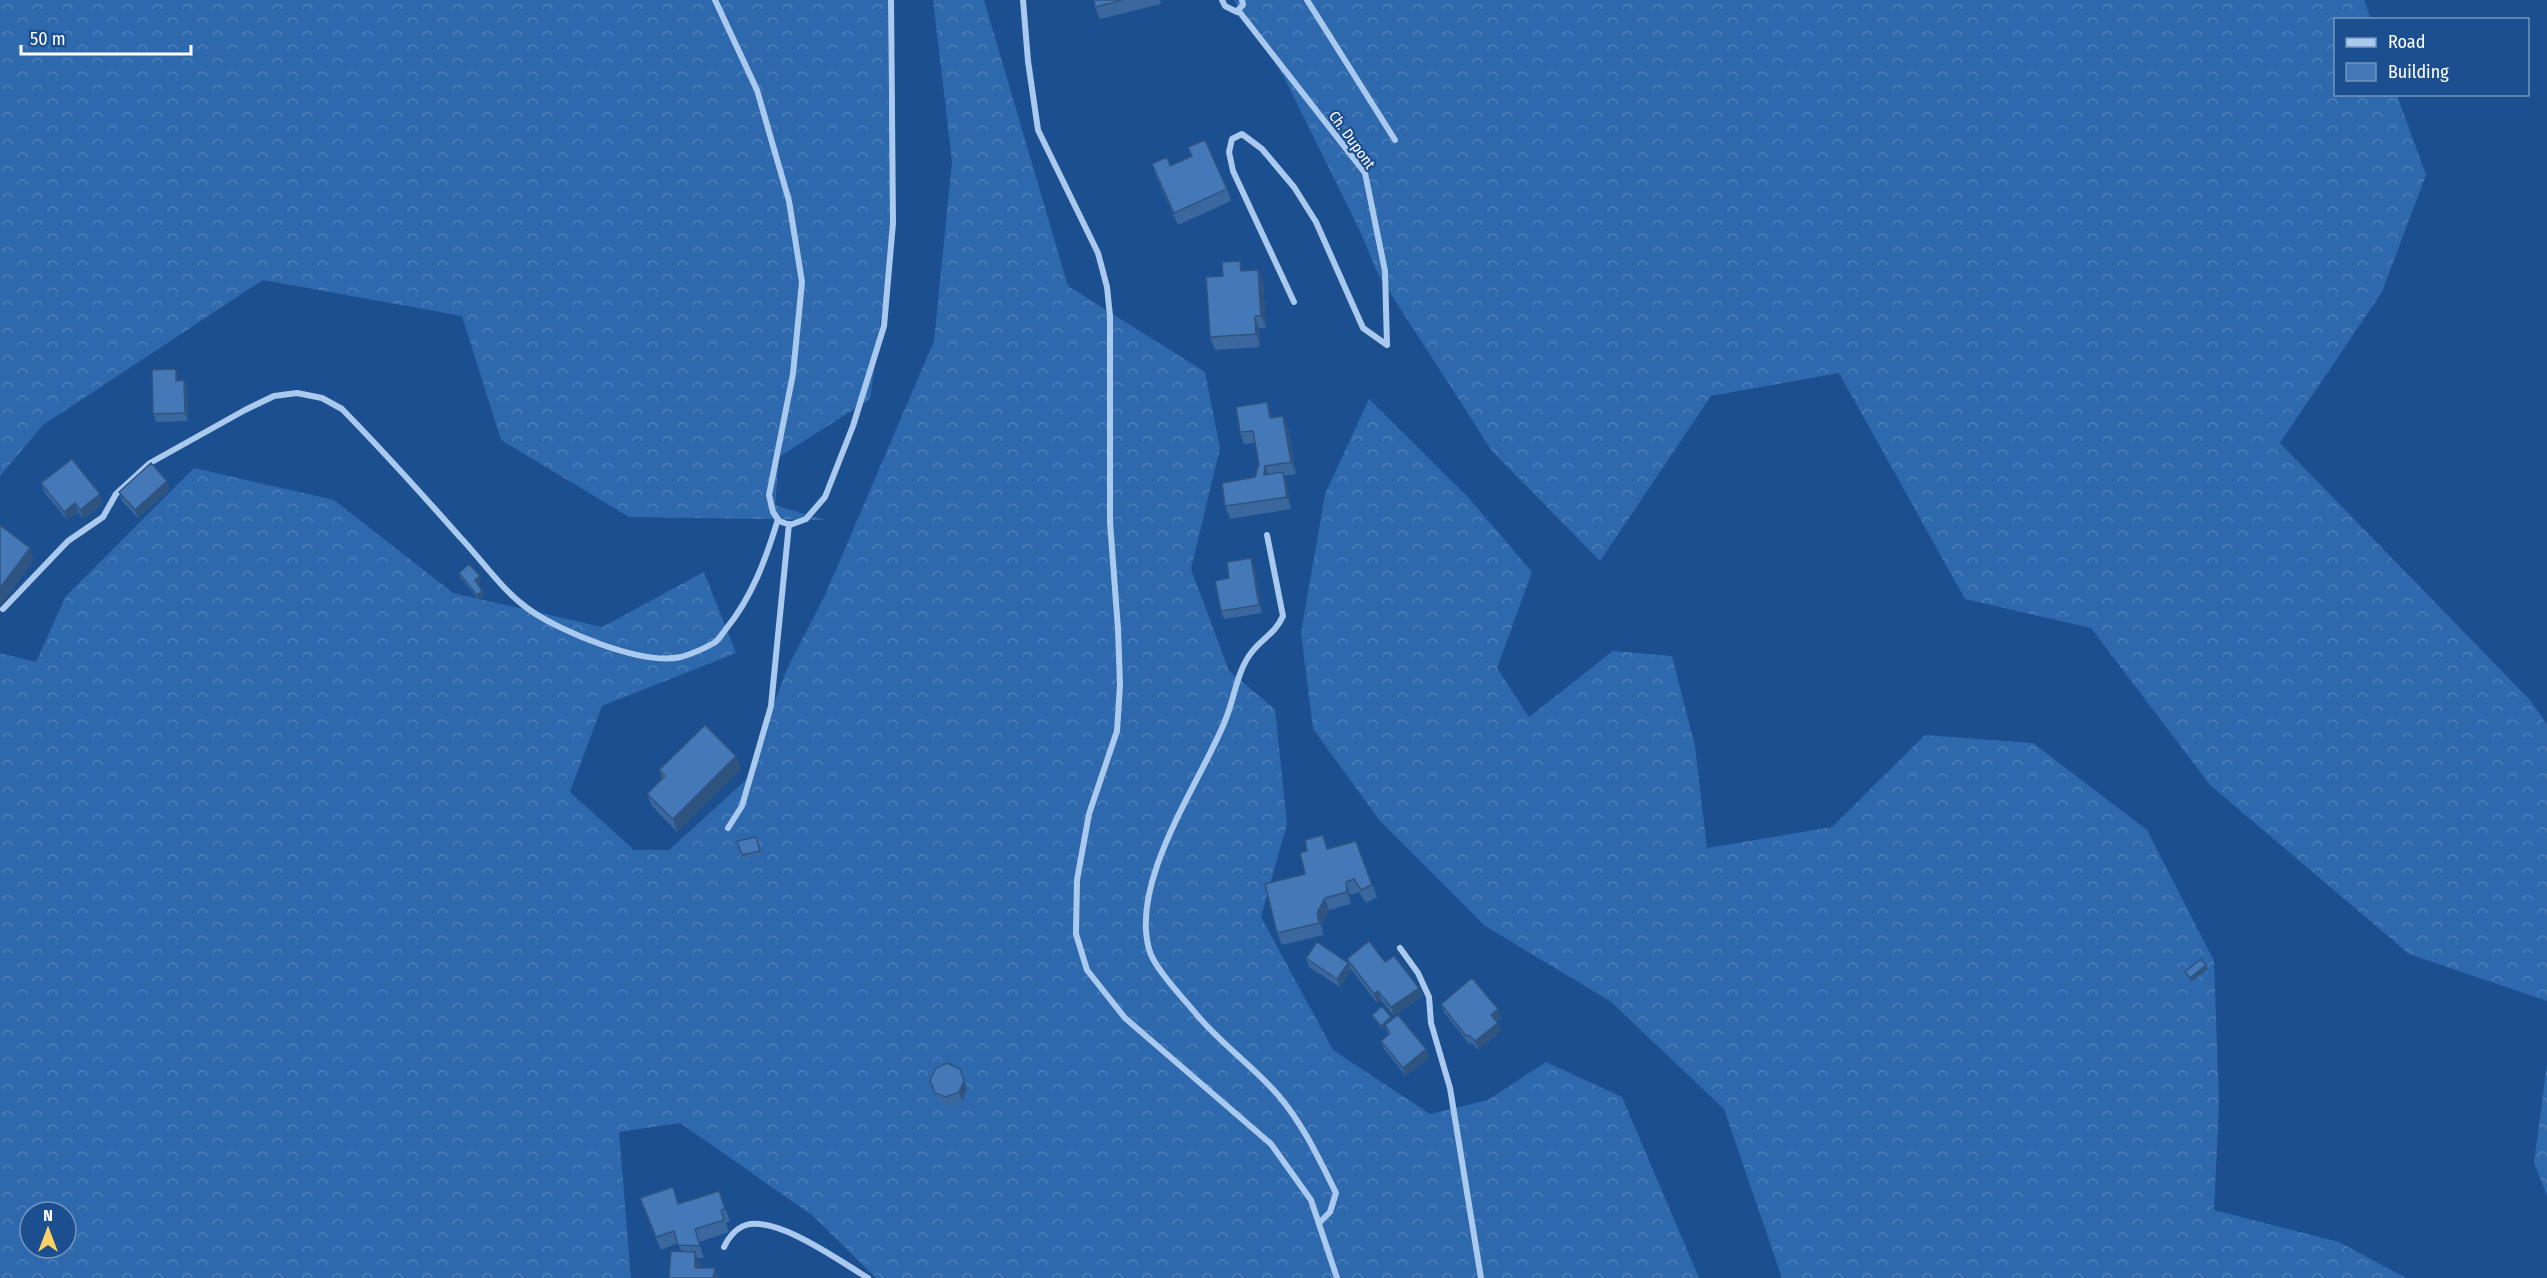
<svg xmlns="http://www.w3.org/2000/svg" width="2547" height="1278" viewBox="0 0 2547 1278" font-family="'Fira Sans Condensed',sans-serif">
	<defs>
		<pattern id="forest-crowns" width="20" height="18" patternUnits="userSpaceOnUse" patternTransform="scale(1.5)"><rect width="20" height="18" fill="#2e69ad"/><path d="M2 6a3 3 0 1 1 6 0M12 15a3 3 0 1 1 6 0" fill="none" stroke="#4d80b9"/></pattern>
	</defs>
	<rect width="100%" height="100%" fill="#1b4f8f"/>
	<!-- forest -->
	<path fill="url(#forest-crowns)" fill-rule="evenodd" d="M0,0H888V92L894,225L870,399L779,457L775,505L824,520L629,517L501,440L462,316L263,280L43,425L0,476Z
		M933,0H984L1068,286L1205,372L1220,448L1191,569L1229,671L1275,709L1287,824L1261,917L1333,1050L1430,1114L1488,1100L1546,1062L1622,1097L1699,1278H876L812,1215L680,1123L619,1132L631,1278H0V653L36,662L66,596L194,468L334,500L453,593L602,627L704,572L736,653L602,706L570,792L634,850H669L748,778L786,671L826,593L934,341L952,161ZM30,1212H66V1248H30Z
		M1234,0H2364L2371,19L2336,20V94L2397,95L2426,175L2382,292L2280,443L2531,701L2547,725V1001L2409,954L2210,785L2091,628L1965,599L1839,373L1711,396L1600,561L1492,451L1378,274L1360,231L1284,77Z
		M1369,399L1468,497L1532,572L1497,668L1529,717L1613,651L1672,656L1695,746L1707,848L1832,827L1925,735L2033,743L2147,830L2214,961L2219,1103L2214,1210L2339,1242L2406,1278H1782L1724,1109L1610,1001L1485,926L1380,821L1313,729L1301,633L1325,494Z
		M2547,1064V1196L2534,1163Z"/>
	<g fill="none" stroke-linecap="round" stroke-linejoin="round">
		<!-- street -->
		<path stroke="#a9c9ee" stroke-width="6" d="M715,0L757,90L789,201L802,282L793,374L769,495L773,512L779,521L790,525L806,519L825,497L853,426L884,326L893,223L891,0
			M1023,0L1028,61L1038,130L1098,253L1107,287L1110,316V522L1118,629L1120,685L1117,731L1089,814L1077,880L1076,934L1087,970L1125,1018L1271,1144L1311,1200L1337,1278
			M1222,0L1225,6L1237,12L1238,10
			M1307,0L1395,140
			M1238,10L1365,173L1385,271L1387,345
			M1238,10L1243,5L1242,0
			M1294,302L1233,171L1229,152L1232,139L1242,134L1262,149L1294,187L1316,222L1363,328L1387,345
			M1267,535L1283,616C1275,634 1262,638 1251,653C1237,671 1234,700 1225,721C1199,785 1130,880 1149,949C1153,967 1185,1000 1197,1015C1221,1044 1253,1066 1278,1095C1303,1124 1319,1159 1336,1193L1330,1212L1319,1223
			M3,609L68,541L103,517L116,494L150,463L245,410L274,396L297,393L322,398L342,409C382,450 421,493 459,536C482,560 500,588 527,608C558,631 643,666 681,657C691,654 705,648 714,643C719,640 722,634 726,629C752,597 766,559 778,519
			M728,828L742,806L771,706L789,524
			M1400,948L1418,973L1429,997L1431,1023L1450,1088L1481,1278
			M724,1247C728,1238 736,1228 746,1225C778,1216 841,1262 868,1278"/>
	</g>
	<!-- wall -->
	<path fill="#3a679d" d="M1094,0H1160L1161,4L1100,19L1095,7Z
		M1188,147L1227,189L1231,201L1178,225L1156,176L1152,164L1170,166L1191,156Z
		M1258,270L1263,282L1266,328H1259L1260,347L1215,350L1210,337L1223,276L1244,271Z
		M179,378V380H184L187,388L188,421L156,422L153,414Z
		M1267,402L1272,417L1283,416L1288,428L1296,474L1284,476L1287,485L1291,509L1230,519L1225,506L1255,477L1259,464L1255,443L1244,444L1240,432Z
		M41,483L103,503L83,519L78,512L67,520L44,492Z
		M170,489L138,518L122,501L119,492Z
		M1254,566L1262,613L1224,619L1221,611L1229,578Z
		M459,573L480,576L481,580L478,584L484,595L478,599L460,577Z
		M741,769L677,832L652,806L647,794L662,778L659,770Z
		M737,841H758L761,855L743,859Z
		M1356,841L1377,897L1366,903L1359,892L1350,895L1351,904L1329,910L1321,925L1324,935L1282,945L1277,933L1305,874L1328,848Z
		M1306,958L1348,962L1347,959L1385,962L1422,996L1394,1016L1381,1000L1377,1003L1351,969V971L1340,987L1309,967Z
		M1441,1004L1498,1009L1501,1018L1497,1021L1501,1031L1478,1050L1472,1043L1469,1044L1444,1012Z
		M1372,1015L1392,1020L1429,1058L1406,1076L1384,1049L1381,1041L1388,1035L1386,1028L1383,1030L1374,1019Z
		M960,1069L967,1089L962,1101L949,1106L939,1101L930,1080Z
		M719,1191L730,1221L726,1223L729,1232L699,1242L704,1258H697L700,1264V1268L669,1278L681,1251L678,1243L661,1250L640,1198L679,1204Z"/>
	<!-- shaded-wall -->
	<path fill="#305480" d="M1258,270L1263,282L1266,328L1261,316Z
		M1255,316L1259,328L1260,347L1256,334Z
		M176,369L179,378V389L176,381Z
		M184,380L187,388L188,421L185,413Z
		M1267,402L1271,414L1275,430L1270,418Z
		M1283,416L1288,428L1296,474L1291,462Z
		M1265,466L1270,478L1264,475Z
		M1283,472L1287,485L1291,509L1287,497Z
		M167,481L170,489L138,518L135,510Z
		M100,494L103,503L83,519L80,510Z
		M75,503L78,512L67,520L64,512Z
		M30,548L34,560L0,607V588Z
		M1251,558L1254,566L1262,613L1259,605Z
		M480,576L481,580L477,584L475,580Z
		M482,591L484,595L478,599L477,595Z
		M736,756L741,769L677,832L673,819Z
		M1346,882L1350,895L1351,904L1347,892Z
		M1325,898L1329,910L1321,925L1324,935L1317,913Z
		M1348,963L1351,971L1340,987L1337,979Z
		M2206,965L2208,969L2191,982L2190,978Z
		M1419,988L1422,996L1394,1016L1391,1007Z
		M1378,991L1381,1000L1377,1003L1374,994Z
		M1498,1009L1501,1018L1494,1023L1491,1015Z
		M1391,1017L1393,1021L1385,1025L1386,1028L1383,1030L1381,1026Z
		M1498,1023L1501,1031L1478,1050L1475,1041Z
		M1426,1049L1429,1058L1406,1076L1403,1068Z
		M964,1081L967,1089L962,1101L959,1092Z
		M695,1252L700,1264L699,1278L695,1268Z
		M715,1268L719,1278H713Z"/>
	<!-- building -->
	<path fill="#4478b7" stroke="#305480" stroke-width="1.5" d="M1094,0H1123L1095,7Z
		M1205,140L1227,189L1174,213L1152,164L1167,157L1170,166L1192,156L1188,147Z
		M1240,261L1241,271L1258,270L1261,316H1255L1256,334L1210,337L1206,277L1223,276L1222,262Z
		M176,369V381L184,380L185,413L153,414L152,370Z
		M1267,402L1270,418L1283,416L1291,462L1265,466L1264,475L1283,472L1287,497L1225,506L1222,483L1255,477L1259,464L1253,431L1240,432L1236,407Z
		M72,459L100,494L80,510L75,503L64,512L41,483Z
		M151,463L167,481L135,510L119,492Z
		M0,525L30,548L0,588Z
		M1251,558L1259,605L1221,611L1215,581L1229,578L1227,562Z
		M469,564L480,576L475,580L482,591L477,595L459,573Z
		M705,725L736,756L673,819L647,794L665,776L659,770Z
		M1323,835L1327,849L1356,841L1372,885L1361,890L1354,879L1346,882L1347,892L1325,898L1317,913L1319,923L1277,933L1265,884L1305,874L1300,853L1307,851L1305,840Z
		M756,837L760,851L742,855L737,841Z
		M1369,941L1385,962L1394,956L1419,988L1391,1007L1378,991L1374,994L1347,959Z
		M1317,942L1348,963L1337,979L1306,958Z
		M2201,959L2206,965L2190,978L2185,972Z
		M1472,978L1498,1009L1491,1015L1498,1023L1475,1041L1469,1035L1466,1036L1441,1004Z
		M1382,1006L1391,1017L1381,1026L1372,1015Z
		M1398,1015L1426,1049L1403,1068L1381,1041L1390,1033L1385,1025Z
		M947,1063L960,1069L964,1081L959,1092L946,1097L935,1093L930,1080L936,1068Z
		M673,1187L678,1204L719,1191L725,1209L721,1210L724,1220L695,1229L700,1246L678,1245L674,1231L656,1237L640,1198Z
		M671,1251L695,1252V1268H715L713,1278H669Z"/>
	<g text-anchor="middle" stroke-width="4.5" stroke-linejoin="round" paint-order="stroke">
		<!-- street labels -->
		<g font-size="15" fill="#fff" stroke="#1b4f8f">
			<text transform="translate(1352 140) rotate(54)" y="5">Ch. Dupont</text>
		</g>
	</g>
	<!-- legend -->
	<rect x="2334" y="18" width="195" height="78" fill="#1b4f8f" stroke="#7695bc" stroke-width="1.5"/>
	<rect x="2346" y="38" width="30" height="9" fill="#a9c9ee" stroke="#7695bc" stroke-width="1.5"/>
	<text x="2388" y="48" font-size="18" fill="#ffffff">Road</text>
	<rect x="2346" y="63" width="30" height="18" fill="#4478b7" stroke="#7695bc" stroke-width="1.5"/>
	<text x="2388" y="78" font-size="18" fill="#ffffff">Building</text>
	<!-- north arrow -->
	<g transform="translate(48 1230)"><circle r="28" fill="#1b4f8f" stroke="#7695bc" stroke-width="1.5"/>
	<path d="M0-4.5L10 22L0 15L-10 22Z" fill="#ffd166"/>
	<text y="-9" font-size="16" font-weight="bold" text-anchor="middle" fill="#ffffff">N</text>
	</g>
	<!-- scale -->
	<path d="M21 45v9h170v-9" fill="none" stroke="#ffffff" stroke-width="3"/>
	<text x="30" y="45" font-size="18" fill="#ffffff" stroke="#1b4f8f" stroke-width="4.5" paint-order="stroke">50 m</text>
</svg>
